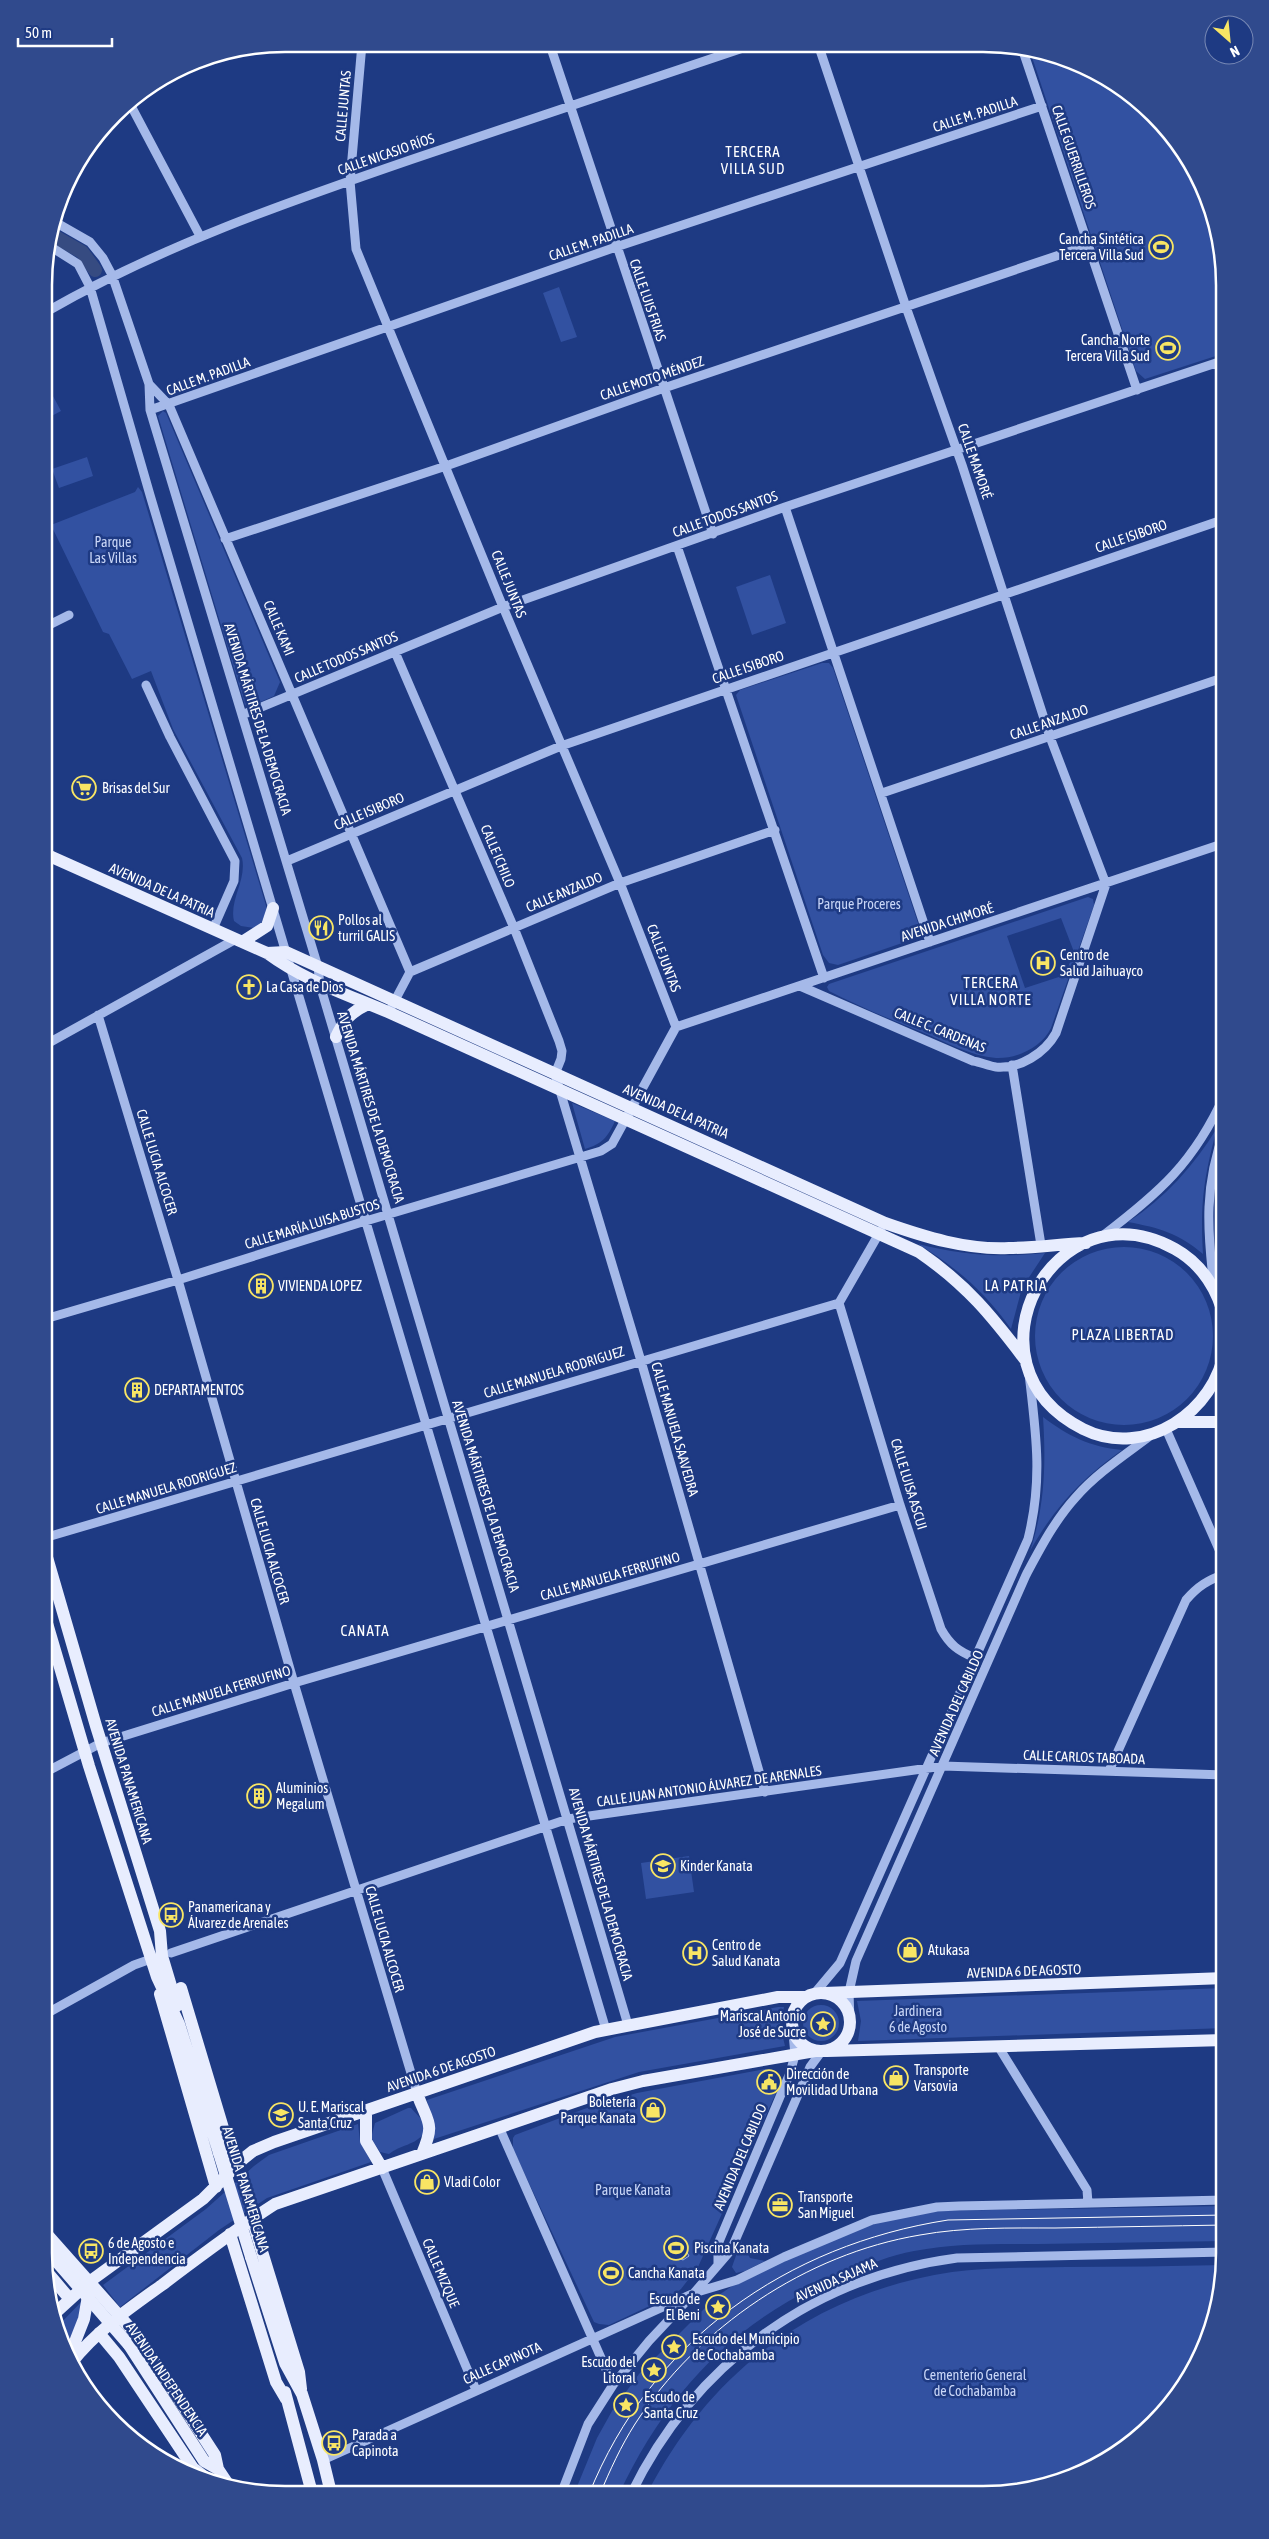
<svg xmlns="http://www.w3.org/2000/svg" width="1269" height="2539" viewBox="0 0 1269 2539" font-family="'Asap Condensed',sans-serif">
	<rect width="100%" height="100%" fill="#1e3a83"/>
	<!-- green -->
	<path fill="#3251a1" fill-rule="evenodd" d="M1029,48L1090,69L1143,104L1185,151L1213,208L1225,285V353L1145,379L1136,371Z
		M559,287L577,337L561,342L543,293Z
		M46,383L61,411L46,419Z
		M163,411L166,413L280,682L274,696L249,707L245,705L158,416Z
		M87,457L93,476L59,488L52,469Z
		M138,487L142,492L267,909L262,922L254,928L241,926L234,921C229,900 247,880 242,858L173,729L151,671L132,679L109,634L103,632L51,525L135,492Z
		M770,575L786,623L752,635L736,587Z
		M822,663H829L833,668L919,926L914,937L908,941L838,965L829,963L823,955L736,695L740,690Z
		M1088,897L1093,899L1094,905L1051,1028C1042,1047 1017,1059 996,1058C971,1056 947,1043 924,1033C892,1020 860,1007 829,991L827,987L829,984ZM1061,918L1074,952L1065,975L1025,988L1007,936Z
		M572,1103L615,1121C608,1137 602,1144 585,1149Z
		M1217,1128C1204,1177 1200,1203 1203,1254C1178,1233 1160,1228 1128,1222C1165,1198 1194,1166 1217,1128Z
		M918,1244C963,1255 999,1258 1045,1253L1022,1288L1011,1329C985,1292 956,1267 918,1244Z
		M1035 1336a89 89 0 1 1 178 0a89 89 0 1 1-178 0Z
		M1043,1417C1068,1436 1090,1447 1122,1450C1083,1477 1053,1509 1030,1551C1045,1506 1046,1464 1043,1417Z
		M689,1856L694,1892L646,1899L641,1863Z
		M1225,1988V2028L858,2041L861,2021L857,2001Z
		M803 2023a18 18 0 1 1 36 0a18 18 0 1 1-36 0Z
		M778,2007H784L780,2025L785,2046L639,2072L434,2139L427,2100L615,2037Z
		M765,2069C775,2069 780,2074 780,2084L698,2267L681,2289L673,2295L609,2325L599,2324L594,2322L513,2149V2138L515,2135L584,2109L637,2093Z
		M408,2108H411L423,2121L424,2133C416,2145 400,2145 389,2154L380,2152L371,2138L375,2123Z
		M358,2124L360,2141L371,2162L267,2198L219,2230L120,2307L103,2285L206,2209L254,2166L269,2155Z
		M1225,2206V2241C1163,2242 1101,2243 1039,2244C998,2244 955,2243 914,2251C891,2255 868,2265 846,2273C738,2317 668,2390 619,2494H574L597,2438L612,2411L639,2374L716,2297L735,2284L782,2262L857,2229L885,2221L938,2211Z
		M741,2241L750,2258L765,2261L745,2271L736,2273L732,2267Z
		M1225,2265L1207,2346L1175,2401L1118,2454L1061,2483L984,2495L647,2494C710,2371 814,2293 952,2272C989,2267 1028,2268 1066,2267C1119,2267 1172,2266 1225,2265Z
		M86,2297L81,2316L65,2348L56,2328Z"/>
	<!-- water -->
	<path fill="#364b81" stroke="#98b1eb" d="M671,2237L681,2242L689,2256L683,2260L670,2254L665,2246Z"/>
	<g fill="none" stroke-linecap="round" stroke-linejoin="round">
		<!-- canal -->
		<path stroke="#364b81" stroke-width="14" d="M52,235L82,252L95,270"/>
		<!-- minor -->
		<path stroke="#a5b9e9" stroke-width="9" d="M550,45L713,534
			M819,47L906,307L962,465L1050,737L1106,884
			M1022,48L1137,390
			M129,102L200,236
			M55,222L90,242L103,258L112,275L149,384L150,410L318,967L320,985L628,2025
			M48,245L78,264L90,287L150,495L606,2030
			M46,312C161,246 285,203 410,160C522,122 634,84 746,47
			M1218,363L1225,389
			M149,384L169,405L410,972
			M150,410L616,247L1042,106
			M785,507L930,942
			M225,539L446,466L664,388L1089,245
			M677,546L824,978
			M45,627L69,615
			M395,652L514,928L559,1041L562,1051L561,1059L555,1074L641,1361L765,1792
			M146,685L170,737L235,861L234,881L213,929
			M242,715L503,607L785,507L1225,360
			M882,793L1225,677
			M287,861L561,746L1225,519
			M800,986L973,1061C980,1062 989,1066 996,1067C1020,1069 1045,1053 1056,1033L1106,884
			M392,1006L410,972L620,883L775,830
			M98,1015L178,1280L294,1683L417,2093
			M676,1027L1225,843
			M45,1045L236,939
			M1012,1065L1041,1245
			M1101,1237C1160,1192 1194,1163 1225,1094
			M1214,1287C1207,1229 1204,1185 1225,1129
			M839,1303L900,1505L941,1629C950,1645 958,1651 975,1658
			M45,1319L178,1280L359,1223L601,1151L612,1144L676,1027L620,883L503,607L356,249L350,181L362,44
			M1166,1429L1225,1563
			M44,1538L839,1303L881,1230
			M1109,1771L1186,1600C1198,1586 1208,1580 1225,1574
			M44,1773L101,1743L294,1683L900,1505
			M171,1953L568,1819L943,1766L1225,1775
			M814,1994L840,1963L1028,1539C1043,1480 1036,1433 1029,1374
			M44,2015L134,1965L151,1959
			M850,2022L849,1992L856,1961L1026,1575C1041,1547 1055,1520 1076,1497C1097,1473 1125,1455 1150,1436
			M998,2046L1087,2190L1088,2203
			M499,2127L613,2385
			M382,2168L476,2390
			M718,2263V2244L790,2073L795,2055L793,2033
			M323,2460L694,2293L737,2280L784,2257L872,2220L937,2207L959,2206L1225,2200
			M561,2494L588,2424L613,2385L649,2341L694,2293L731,2250L810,2067L821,2052
			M631,2494C694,2364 813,2277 957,2258L1225,2252"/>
		<!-- major -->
		<path stroke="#e8edfe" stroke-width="12" d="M45,854L267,953C305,981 346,994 388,1012L919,1252C967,1285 992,1316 1026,1361
			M242,942L267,926L273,908
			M267,953L286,952L885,1223C925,1237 966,1250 1009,1248C1034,1248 1060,1244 1086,1243
			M336,1037C344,1020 351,1012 368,1004
			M1225,1348C1216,1411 1145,1460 1083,1429C955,1364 1055,1182 1175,1249C1202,1264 1219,1291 1225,1321
			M1178,1422H1225
			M44,1547L96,1726L160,1931L162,1956L177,2006
			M44,1613L89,1766L157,1977L179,2024L219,2153
			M181,1988L235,2168
			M792 2022a29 29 0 1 1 58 0a29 29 0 1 1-58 0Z
			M824,1993L1225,1978
			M160,1994L216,2187
			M827,2051L1225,2040
			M417,2093C427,2123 436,2121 422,2154
			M366,2110V2141L382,2168
			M252,2219L299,2372L301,2389
			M44,2231L139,2338L215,2455L218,2469
			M230,2234L276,2382L286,2399
			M44,2247L57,2262
			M251,2257L285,2363L302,2394L323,2460L331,2493
			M47,2272L69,2298
			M54,2314L89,2282L203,2199L243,2159L253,2151L274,2142L595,2032L778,1997H806
			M99,2333L119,2357L193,2468L205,2477
			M129,2345L204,2461L218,2469L230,2487
			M69,2357L84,2319L89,2290
			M72,2362C96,2331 130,2308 162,2285C199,2257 236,2229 275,2204L612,2089L643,2081L815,2051
			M285,2392L312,2493"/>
		<!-- tram -->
		<path stroke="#fff" stroke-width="1" d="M589,2494C651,2340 787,2245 948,2220L1225,2215
			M600,2494C610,2470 621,2446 635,2424C698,2327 806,2254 920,2235C964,2227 1010,2228 1055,2228C1112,2227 1168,2226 1225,2225"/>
		<!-- major-bridge -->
		<path stroke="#e8edfe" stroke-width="12" d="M219,2153L251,2257
			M57,2262L129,2345"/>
	</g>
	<!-- icons -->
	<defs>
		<g id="stadium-ring" transform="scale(1.25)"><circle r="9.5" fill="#1e3a83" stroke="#f8e564" stroke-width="1.5"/><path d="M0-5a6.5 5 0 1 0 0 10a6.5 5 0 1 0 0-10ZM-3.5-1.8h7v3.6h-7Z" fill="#f8e564"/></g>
		<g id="supermarket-ring" transform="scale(1.25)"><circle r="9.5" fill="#1e3a83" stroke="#f8e564" stroke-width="1.5"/><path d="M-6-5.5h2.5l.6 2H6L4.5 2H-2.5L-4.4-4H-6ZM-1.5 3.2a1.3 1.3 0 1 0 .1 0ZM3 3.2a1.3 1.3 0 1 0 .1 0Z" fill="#f8e564"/></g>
		<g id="restaurant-ring" transform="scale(1.25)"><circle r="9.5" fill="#1e3a83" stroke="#f8e564" stroke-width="1.5"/><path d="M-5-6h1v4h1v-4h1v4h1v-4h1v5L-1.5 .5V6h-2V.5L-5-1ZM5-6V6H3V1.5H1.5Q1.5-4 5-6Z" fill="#f8e564"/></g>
		<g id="hospital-ring" transform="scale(1.25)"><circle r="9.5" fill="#1e3a83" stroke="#f8e564" stroke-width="1.5"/><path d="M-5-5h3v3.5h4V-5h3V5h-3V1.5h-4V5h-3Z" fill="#f8e564"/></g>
		<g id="church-ring" transform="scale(1.25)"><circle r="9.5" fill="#1e3a83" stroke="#f8e564" stroke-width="1.5"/><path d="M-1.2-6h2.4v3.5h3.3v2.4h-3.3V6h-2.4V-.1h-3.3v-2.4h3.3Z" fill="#f8e564"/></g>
		<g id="building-ring" transform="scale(1.25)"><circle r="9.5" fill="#1e3a83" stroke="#f8e564" stroke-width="1.5"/><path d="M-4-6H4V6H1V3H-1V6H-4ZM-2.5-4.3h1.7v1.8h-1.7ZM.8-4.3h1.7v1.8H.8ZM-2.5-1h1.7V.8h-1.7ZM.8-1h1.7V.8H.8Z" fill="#f8e564"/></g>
		<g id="school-ring" transform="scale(1.25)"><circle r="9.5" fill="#1e3a83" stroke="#f8e564" stroke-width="1.5"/><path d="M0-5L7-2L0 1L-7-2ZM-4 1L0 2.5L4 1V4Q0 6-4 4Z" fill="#f8e564"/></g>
		<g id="bus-ring" transform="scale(1.25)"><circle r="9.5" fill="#1e3a83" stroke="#f8e564" stroke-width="1.5"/><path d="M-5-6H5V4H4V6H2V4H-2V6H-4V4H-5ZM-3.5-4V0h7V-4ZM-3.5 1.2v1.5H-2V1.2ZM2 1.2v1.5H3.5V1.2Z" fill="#f8e564"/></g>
		<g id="shop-ring" transform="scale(1.25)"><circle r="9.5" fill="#1e3a83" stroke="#f8e564" stroke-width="1.5"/><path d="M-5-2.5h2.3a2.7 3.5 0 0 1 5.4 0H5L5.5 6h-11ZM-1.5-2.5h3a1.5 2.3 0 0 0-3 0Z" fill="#f8e564"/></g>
		<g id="sight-ring" transform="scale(1.25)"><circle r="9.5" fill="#1e3a83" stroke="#f8e564" stroke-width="1.5"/><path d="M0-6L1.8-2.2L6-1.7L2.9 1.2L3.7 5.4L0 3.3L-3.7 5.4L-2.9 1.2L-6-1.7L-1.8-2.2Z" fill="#f8e564"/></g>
		<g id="civic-ring" transform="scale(1.25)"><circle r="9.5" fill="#1e3a83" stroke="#f8e564" stroke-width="1.5"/><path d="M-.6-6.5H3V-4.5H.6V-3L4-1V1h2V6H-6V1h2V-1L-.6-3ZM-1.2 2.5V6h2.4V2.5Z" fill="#f8e564"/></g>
		<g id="university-ring" transform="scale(1.25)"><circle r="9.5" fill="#1e3a83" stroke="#f8e564" stroke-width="1.5"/><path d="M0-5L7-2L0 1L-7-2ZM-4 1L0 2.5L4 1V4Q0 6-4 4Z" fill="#f8e564"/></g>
		<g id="office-ring" transform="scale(1.25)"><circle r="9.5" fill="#1e3a83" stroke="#f8e564" stroke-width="1.5"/><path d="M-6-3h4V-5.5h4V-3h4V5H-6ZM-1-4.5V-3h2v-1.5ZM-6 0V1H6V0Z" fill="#f8e564"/></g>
	</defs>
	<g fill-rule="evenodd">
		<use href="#stadium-ring" x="1161" y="247"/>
		<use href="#stadium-ring" x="1168" y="348"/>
		<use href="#supermarket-ring" x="84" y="788"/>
		<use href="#restaurant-ring" x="321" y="928"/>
		<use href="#hospital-ring" x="1043" y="963"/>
		<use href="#church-ring" x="249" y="987"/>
		<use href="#building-ring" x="261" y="1286"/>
		<use href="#building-ring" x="137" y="1390"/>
		<use href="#building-ring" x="259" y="1796"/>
		<use href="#school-ring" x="663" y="1866"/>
		<use href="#bus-ring" x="171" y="1915"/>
		<use href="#shop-ring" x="910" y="1950"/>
		<use href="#hospital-ring" x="695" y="1953"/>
		<use href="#sight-ring" x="823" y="2024"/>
		<use href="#shop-ring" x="896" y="2078"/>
		<use href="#civic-ring" x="769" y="2082"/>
		<use href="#shop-ring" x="653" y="2110"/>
		<use href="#university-ring" x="281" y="2115"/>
		<use href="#shop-ring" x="427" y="2182"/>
		<use href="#office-ring" x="780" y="2205"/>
		<use href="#stadium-ring" x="676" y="2248"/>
		<use href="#bus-ring" x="91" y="2251"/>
		<use href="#stadium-ring" x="611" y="2273"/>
		<use href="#sight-ring" x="718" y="2307"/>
		<use href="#sight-ring" x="674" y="2347"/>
		<use href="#sight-ring" x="654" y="2370"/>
		<use href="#sight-ring" x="626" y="2405"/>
		<use href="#bus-ring" x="334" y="2443"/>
	</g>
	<g text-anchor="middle" stroke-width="5" stroke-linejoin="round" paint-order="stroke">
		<!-- street labels -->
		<g font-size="14" fill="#fff" stroke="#1e3a83">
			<text transform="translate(343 106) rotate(-85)" y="5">CALLE JUNTAS</text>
			<text transform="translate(975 114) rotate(-18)" y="5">CALLE M. PADILLA</text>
			<text transform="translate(386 154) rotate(-19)" y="5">CALLE NICASIO RÍOS</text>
			<text transform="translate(1074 157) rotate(71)" y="5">CALLE GUERRILLEROS</text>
			<text transform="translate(591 242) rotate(-19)" y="5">CALLE M. PADILLA</text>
			<text transform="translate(648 300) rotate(71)" y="5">CALLE LUIS FRIAS</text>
			<text transform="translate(208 376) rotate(-20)" y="5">CALLE M. PADILLA</text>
			<text transform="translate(652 378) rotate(-19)" y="5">CALLE MOTO MÉNDEZ</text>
			<text transform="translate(975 461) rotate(71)" y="5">CALLE MAMORÉ</text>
			<text transform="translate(725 514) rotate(-20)" y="5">CALLE TODOS SANTOS</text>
			<text transform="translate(1131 536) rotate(-19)" y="5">CALLE ISIBORO</text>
			<text transform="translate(509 584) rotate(68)" y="5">CALLE JUNTAS</text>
			<text transform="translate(279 628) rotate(67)" y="5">CALLE KAMI</text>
			<text transform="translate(346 657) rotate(-23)" y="5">CALLE TODOS SANTOS</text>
			<text transform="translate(748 667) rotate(-19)" y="5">CALLE ISIBORO</text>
			<text transform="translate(258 719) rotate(73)" y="5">AVENIDA MÁRTIRES DE LA DEMOCRACIA</text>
			<text transform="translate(1049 722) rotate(-19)" y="5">CALLE ANZALDO</text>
			<text transform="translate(369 811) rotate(-23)" y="5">CALLE ISIBORO</text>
			<text transform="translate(498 856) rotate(67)" y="5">CALLE ICHILO</text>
			<text transform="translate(162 890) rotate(24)" y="5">AVENIDA DE LA PATRIA</text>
			<text transform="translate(564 892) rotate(-23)" y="5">CALLE ANZALDO</text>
			<text transform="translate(947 922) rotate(-18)" y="5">AVENIDA CHIMORÉ</text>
			<text transform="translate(664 958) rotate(69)" y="5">CALLE JUNTAS</text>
			<text transform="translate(940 1030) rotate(22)" y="5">CALLE C. CARDENAS</text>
			<text transform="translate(371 1107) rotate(73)" y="5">AVENIDA MÁRTIRES DE LA DEMOCRACIA</text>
			<text transform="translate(676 1111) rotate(24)" y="5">AVENIDA DE LA PATRIA</text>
			<text transform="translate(157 1162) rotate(73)" y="5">CALLE LUCIA ALCOCER</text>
			<text transform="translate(312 1224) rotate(-17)" y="5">CALLE MARÍA LUISA BUSTOS</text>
			<text transform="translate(554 1372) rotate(-17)" y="5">CALLE MANUELA RODRIGUEZ</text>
			<text transform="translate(675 1429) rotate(74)" y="5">CALLE MANUELA SAAVEDRA</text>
			<text transform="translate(909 1484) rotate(73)" y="5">CALLE LUISA ASCUI</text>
			<text transform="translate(166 1488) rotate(-17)" y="5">CALLE MANUELA RODRIGUEZ</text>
			<text transform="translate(486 1496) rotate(73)" y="5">AVENIDA MÁRTIRES DE LA DEMOCRACIA</text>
			<text transform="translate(270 1551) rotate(74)" y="5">CALLE LUCIA ALCOCER</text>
			<text transform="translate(610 1576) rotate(-16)" y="5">CALLE MANUELA FERRUFINO</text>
			<text transform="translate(221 1691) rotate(-17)" y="5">CALLE MANUELA FERRUFINO</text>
			<text transform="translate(956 1703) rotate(-66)" y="5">AVENIDA DEL CABILDO</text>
			<text transform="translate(1084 1757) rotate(2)" y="5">CALLE CARLOS TABOADA</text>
			<text transform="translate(129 1781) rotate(73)" y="5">AVENIDA PANAMERICANA</text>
			<text transform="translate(709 1786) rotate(-8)" y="5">CALLE JUAN ANTONIO ÁLVAREZ DE ARENALES</text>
			<text transform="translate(601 1884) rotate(74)" y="5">AVENIDA MÁRTIRES DE LA DEMOCRACIA</text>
			<text transform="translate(385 1939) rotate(74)" y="5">CALLE LUCIA ALCOCER</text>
			<text transform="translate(1024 1971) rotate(-2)" y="5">AVENIDA 6 DE AGOSTO</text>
			<text transform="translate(441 2069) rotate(-19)" y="5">AVENIDA 6 DE AGOSTO</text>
			<text transform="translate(740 2157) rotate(-67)" y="5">AVENIDA DEL CABILDO</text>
			<text transform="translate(246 2189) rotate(73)" y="5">AVENIDA PANAMERICANA</text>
			<text transform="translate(441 2273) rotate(67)" y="5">CALLE MIZQUE</text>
			<text transform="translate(836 2280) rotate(-24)" y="5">AVENIDA SAJAMA</text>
			<text transform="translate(502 2363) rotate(-24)" y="5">CALLE CAPINOTA</text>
			<text transform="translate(167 2379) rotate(56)" y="5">AVENIDA INDEPENDENCIA</text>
		</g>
		<!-- poi labels -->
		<g font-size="14" fill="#fff" stroke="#1e3a83" text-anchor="start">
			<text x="1144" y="244" text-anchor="end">Cancha Sintética<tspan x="1144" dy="16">Tercera Villa Sud</tspan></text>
			<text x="1150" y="345" text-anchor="end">Cancha Norte<tspan x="1150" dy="16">Tercera Villa Sud</tspan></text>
			<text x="102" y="793">Brisas del Sur</text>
			<text x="338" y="925">Pollos al<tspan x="338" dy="16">turril GALIS</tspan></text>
			<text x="1060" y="960">Centro de<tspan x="1060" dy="16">Salud Jaihuayco</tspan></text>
			<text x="266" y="992">La Casa de Dios</text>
			<text x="278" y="1291">VIVIENDA LOPEZ</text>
			<text x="154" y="1395">DEPARTAMENTOS</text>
			<text x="276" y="1793">Aluminios<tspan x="276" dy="16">Megalum</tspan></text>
			<text x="680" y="1871">Kinder Kanata</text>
			<text x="188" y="1912">Panamericana y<tspan x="188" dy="16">Álvarez de Arenales</tspan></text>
			<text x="712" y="1950">Centro de<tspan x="712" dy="16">Salud Kanata</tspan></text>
			<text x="928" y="1955">Atukasa</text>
			<text x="806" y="2021" text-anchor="end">Mariscal Antonio<tspan x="806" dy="16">José de Sucre</tspan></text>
			<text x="914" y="2075">Transporte<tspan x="914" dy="16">Varsovia</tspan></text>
			<text x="786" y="2079">Dirección de<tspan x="786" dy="16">Movilidad Urbana</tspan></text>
			<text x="636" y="2107" text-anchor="end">Boletería<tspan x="636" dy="16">Parque Kanata</tspan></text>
			<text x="298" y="2112">U. E. Mariscal<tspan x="298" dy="16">Santa Cruz</tspan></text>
			<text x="444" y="2187">Vladi Color</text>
			<text x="798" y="2202">Transporte<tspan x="798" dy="16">San Miguel</tspan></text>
			<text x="108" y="2248">6 de Agosto e<tspan x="108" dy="16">Independencia</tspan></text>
			<text x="694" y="2253">Piscina Kanata</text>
			<text x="628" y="2278">Cancha Kanata</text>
			<text x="700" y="2304" text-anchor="end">Escudo de<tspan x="700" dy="16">El Beni</tspan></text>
			<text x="692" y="2344">Escudo del Municipio<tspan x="692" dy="16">de Cochabamba</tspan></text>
			<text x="636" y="2367" text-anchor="end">Escudo del<tspan x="636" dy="16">Litoral</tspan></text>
			<text x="644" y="2402">Escudo de<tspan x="644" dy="16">Santa Cruz</tspan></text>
			<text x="352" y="2440">Parada a<tspan x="352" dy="16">Capinota</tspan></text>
		</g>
		<!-- park labels -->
		<g font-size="14" fill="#c9d6f7" stroke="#1e3a83">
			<text x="113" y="547">Parque<tspan x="113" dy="16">Las Villas</tspan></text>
			<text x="859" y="909">Parque Proceres</text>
			<text x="918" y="2016">Jardinera<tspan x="918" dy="16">6 de Agosto</tspan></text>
			<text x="633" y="2195">Parque Kanata</text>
			<text x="975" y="2380">Cementerio General<tspan x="975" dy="16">de Cochabamba</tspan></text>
		</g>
		<!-- neighbourhood labels -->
		<g font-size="15" letter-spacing="1" fill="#fff" stroke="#1e3a83">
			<text x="753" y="157">TERCERA<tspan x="753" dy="17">VILLA SUD</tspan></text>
			<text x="991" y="988">TERCERA<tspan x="991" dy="17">VILLA NORTE</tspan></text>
			<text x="1016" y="1291">LA PATRIA</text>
			<text x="1123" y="1340">PLAZA LIBERTAD</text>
			<text x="365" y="1636">CANATA</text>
		</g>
	</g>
	<!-- crop -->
	<path d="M0 0H1269V2539H0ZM285 52H983A233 233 0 0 1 1216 285V2253A233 233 0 0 1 983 2486H285A233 233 0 0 1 52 2253V285A233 233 0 0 1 285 52Z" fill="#304a8d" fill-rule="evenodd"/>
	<path fill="none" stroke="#fff" stroke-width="2.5" d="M285 52H983A233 233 0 0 1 1216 285V2253A233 233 0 0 1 983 2486H285A233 233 0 0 1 52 2253V285A233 233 0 0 1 285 52Z"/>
	<!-- north arrow -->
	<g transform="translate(1229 40) rotate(153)"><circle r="24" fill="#1e3a83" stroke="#7889b5"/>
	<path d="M0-4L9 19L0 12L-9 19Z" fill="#f8e564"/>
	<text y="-8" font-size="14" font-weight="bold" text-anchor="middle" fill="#ffffff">N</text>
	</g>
	<!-- scale -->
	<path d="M18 38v8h94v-8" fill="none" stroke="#ffffff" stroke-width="2.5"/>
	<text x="25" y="38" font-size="15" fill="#ffffff" stroke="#1e3a83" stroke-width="4" paint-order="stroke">50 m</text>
</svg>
